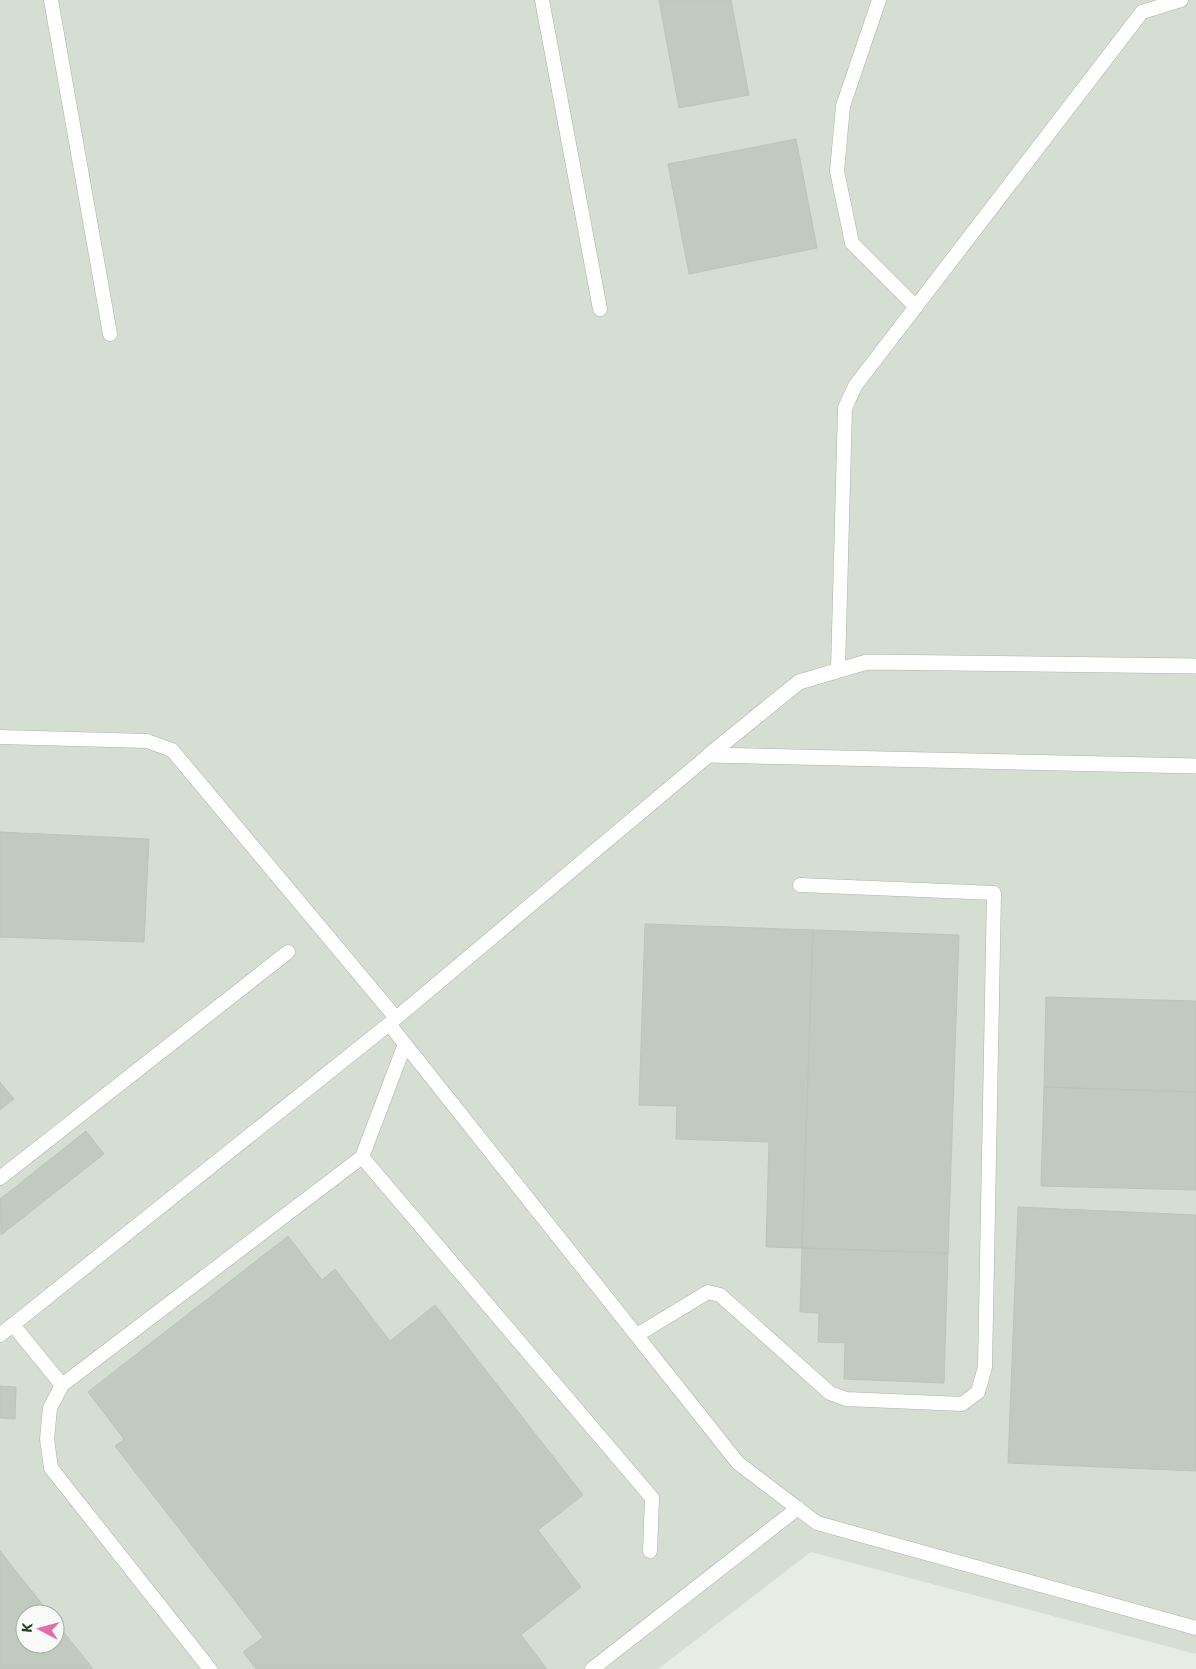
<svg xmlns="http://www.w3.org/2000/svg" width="1196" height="1669" viewBox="0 0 1196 1669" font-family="Commissioner,sans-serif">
	<rect width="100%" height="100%" fill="#e7ede5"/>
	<!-- built -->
	<path fill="#d6ddd3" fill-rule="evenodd" d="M0,0H1196V1654L811,1552L658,1669H0ZM25,1614H55V1644H25Z"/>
	<!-- building -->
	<path fill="#c0cabe" stroke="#bbc6b8" d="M659,0H731L749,95L679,108Z
		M796,139L817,248L689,274L668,164Z
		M0,832L149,839L144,942L0,937Z
		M645,924L813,930L802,1248L766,1247L769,1142L676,1139L677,1106L639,1105Z
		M813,930L959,935L948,1253L802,1248Z
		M1046,997L1196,1001V1092L1044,1087Z
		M0,1082L14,1099L0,1110Z
		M1044,1087L1196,1092V1190L1041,1186Z
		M86,1131L104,1154L1,1235L0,1199Z
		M1018,1207L1196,1215V1471L1008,1463Z
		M288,1236L322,1280L335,1269L390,1341L435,1305L583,1495L538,1530L581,1587L521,1635L547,1669H256L243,1652L263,1637L115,1446L124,1439L88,1392Z
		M802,1248L948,1253L944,1383L844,1379L845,1343L818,1342L819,1313L800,1312Z
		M0,1386L16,1387L15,1419L0,1418Z
		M0,1551L50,1614H25V1644H55V1621L93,1669H0Z"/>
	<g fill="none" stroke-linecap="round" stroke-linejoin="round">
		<!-- service casing -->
		<g stroke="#aab5a8" stroke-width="15">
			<path id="service" d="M51,0L110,334
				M542,0L600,309
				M879,0L843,106L837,171L852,243L916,307
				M838,670L845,408L855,386L1142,12L1181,0
				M0,737L147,741L172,750L396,1018
				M389,1024L738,1463L817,1523L1196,1628
				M362,1157L652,1498L650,1551
				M0,1178L288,952
				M13,1325L62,1385
				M0,1335L389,1024L709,755
				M637,1335L708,1292L720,1295L830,1393L846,1399L962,1404L978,1392L985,1367L994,893L800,885
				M210,1669L51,1468L47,1439L50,1408L62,1385L362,1157L405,1044
				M592,1669L798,1508"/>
		</g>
		<!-- tertiary casing -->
		<g stroke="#aab5a8" stroke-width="16">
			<path id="tertiary" d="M709,755L799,682L867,662L1196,666
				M709,755L1196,766"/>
		</g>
		<!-- service -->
		<use href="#service" stroke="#fff" stroke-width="14"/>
		<!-- tertiary -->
		<use href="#tertiary" stroke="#fff" stroke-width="15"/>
	</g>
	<!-- north arrow -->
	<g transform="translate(40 1629) rotate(276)"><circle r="24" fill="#f7faf6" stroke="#a4aea3"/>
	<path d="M0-4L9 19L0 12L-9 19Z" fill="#e56bad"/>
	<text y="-8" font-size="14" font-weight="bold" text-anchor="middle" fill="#273d26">K</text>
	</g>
</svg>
